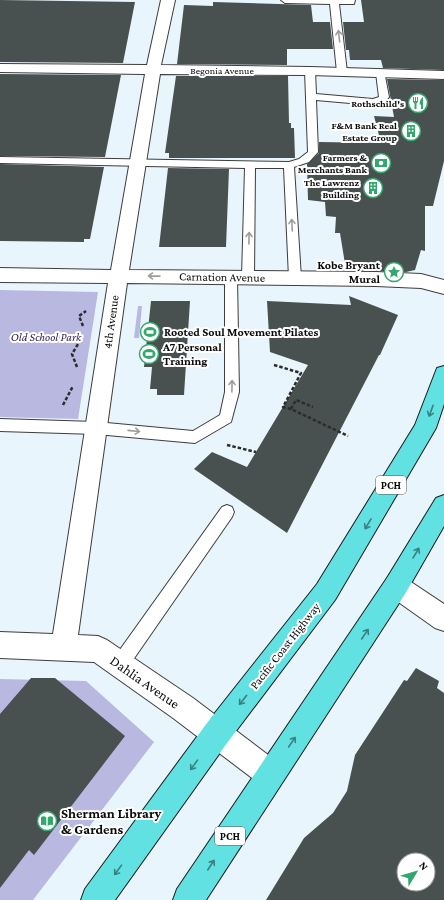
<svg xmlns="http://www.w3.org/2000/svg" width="444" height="900" viewBox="0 0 444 900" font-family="'Crimson Pro',serif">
	<rect width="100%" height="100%" fill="#e9f5fc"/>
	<!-- green -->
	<path fill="#b9b8e1" d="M0,290L98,292L78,419L0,417Z
		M138,306H142L139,338H134Z
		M0,679L86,681L154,742L33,900H0Z"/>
	<!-- building -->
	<path fill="#485150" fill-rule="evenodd" d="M0,0L135,2L123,63L0,62Z
		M361,0H444V70L383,68L381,60H350L349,50H346L343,22H364Z
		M213,2L311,5L313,22H330L333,49H287V65L177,64L184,5L213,6Z
		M0,74L121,75L105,157L0,156Z
		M176,76H288L289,123H291V128H294L295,158H169V153H165Z
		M387,79L444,80V161L433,206H425V251L421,250L415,270L406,272L346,270L340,233H335L336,217L326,216L325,202L308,200L307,164L319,153V142L381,143L374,116L394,117Z
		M0,164L104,167L90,239H84V242L0,241Z
		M168,168L229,169L226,247H159Z
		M349,296L398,315L380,355H379L287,533L194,469L212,452L247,467L308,365L270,352L267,301L351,305Z
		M151,301H190L184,395H157V389H150L152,367H144Z
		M416,668L439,681L437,688L444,693V900H266L304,838L333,813L347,791L355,755L404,680L407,681ZM404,860H428V884H404Z
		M31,678H55L125,736L34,855L29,850L0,888V714Z"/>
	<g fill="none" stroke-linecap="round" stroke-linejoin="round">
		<!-- lane casing -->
		<g stroke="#3d3d3d" stroke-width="2">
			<path id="lane" d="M281,0H355L354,4H339L347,72L345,74H339L337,72L330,4L285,3Z
				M310,68L315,71L316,94L373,99L379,97L376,73L378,71H384L389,97L384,103L373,105L316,100L318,152L309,162L294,167L301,278L299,281H291L289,278L284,168H255L254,277L252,280H244L242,277L245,168L0,163V157L289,162L299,159L308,152L305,71Z
				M231,273L235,274L237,277L239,392L231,422L195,443L96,434L0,431V419L96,422L193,431L220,415L225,392V277L227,274Z
				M227,505L232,507L234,512L232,517L126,670L120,672L114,670L112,664L114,658L222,507Z"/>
		</g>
		<!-- street casing -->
		<g stroke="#3d3d3d" stroke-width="2">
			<path id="street" d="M161,0H175L161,65L310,67L444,71V79L310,75L160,74L129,270L376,272L421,274L444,280V294L421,288L376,286L127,283L78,635L98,636L107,640L193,698L280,764L284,774L280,784L270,788L260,784L173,718L94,662L0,658V632L53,634L108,283L0,282V268L111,270L145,74L0,72V64L147,65Z
				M396,574L405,578L444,604V631L435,628L387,594L384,586L387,578Z"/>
		</g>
		<!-- highway casing -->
		<g stroke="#1b1b1b" stroke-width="2">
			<path id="highway" d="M444,366V404L436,428L335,600L227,743L115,900H81L85,889L207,723L317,584L415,425L437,368Z
				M444,495V526L405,594L206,900H173L177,889L387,578L436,498Z"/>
		</g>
		<!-- path -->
		<path stroke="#2c2c2c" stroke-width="2.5" stroke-dasharray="3.5 2" stroke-linecap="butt" d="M83,326L79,316L86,311
			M274,365L301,373L283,407L291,409L348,436
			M77,367L72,354L81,339
			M63,405L73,386
			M291,409L296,400L313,407
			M227,445L256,452"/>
		<!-- lane -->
		<use href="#lane" fill="#fff" fill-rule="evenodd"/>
		<!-- street -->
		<use href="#street" fill="#fff" fill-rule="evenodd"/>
		<!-- highway -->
		<use href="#highway" fill="#62e1e2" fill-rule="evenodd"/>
	</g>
	<!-- one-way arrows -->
	<defs><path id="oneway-shaft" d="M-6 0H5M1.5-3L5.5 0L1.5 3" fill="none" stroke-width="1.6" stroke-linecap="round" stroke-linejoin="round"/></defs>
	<g stroke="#9d9d9d">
		<use href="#oneway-shaft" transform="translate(339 36) rotate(-97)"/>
		<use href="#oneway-shaft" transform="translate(292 225) rotate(-93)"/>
		<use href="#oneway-shaft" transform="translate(249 238) rotate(-89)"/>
		<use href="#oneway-shaft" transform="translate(154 276) rotate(-179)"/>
		<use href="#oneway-shaft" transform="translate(232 386) rotate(-89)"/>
		<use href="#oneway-shaft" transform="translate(134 431) rotate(6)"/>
	</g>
	<g stroke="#3a8081">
		<use href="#oneway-shaft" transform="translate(431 411) rotate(110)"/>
		<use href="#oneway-shaft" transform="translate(368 524) rotate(121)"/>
		<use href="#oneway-shaft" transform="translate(416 553) rotate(-59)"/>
		<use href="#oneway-shaft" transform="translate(365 634) rotate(-56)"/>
		<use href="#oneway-shaft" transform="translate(243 700) rotate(128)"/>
		<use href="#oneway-shaft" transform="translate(292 742) rotate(-56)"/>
		<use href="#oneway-shaft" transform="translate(194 765) rotate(126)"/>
		<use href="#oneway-shaft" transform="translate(211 865) rotate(-57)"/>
		<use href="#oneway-shaft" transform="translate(118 870) rotate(126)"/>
	</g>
	<!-- icons -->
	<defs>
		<g id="restaurant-ring" transform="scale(1)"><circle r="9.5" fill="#fff" stroke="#34a76e" stroke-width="1.5"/><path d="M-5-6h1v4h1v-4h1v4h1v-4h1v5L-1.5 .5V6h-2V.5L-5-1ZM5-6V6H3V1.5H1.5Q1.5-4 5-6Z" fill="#34a76e"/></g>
		<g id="building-ring" transform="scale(1)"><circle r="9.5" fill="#fff" stroke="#34a76e" stroke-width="1.5"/><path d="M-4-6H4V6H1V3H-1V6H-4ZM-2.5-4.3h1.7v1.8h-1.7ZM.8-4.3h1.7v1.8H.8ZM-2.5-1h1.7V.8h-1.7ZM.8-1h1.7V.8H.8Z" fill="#34a76e"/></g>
		<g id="bank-ring" transform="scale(1)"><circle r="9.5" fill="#fff" stroke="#34a76e" stroke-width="1.5"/><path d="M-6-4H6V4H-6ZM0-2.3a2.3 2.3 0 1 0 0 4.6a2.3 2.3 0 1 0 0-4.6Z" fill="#34a76e"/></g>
		<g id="sight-ring" transform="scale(1)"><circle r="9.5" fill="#fff" stroke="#34a76e" stroke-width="1.5"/><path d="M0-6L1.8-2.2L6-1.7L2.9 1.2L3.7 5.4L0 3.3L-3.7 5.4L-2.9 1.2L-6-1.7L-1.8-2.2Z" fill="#34a76e"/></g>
		<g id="stadium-ring" transform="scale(1)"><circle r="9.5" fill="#fff" stroke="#34a76e" stroke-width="1.5"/><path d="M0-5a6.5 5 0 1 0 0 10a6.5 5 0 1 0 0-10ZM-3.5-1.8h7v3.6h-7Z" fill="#34a76e"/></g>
		<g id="library-ring" transform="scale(1)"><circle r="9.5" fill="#fff" stroke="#34a76e" stroke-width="1.5"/><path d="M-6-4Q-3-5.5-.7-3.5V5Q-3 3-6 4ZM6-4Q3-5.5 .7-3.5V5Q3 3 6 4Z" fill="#34a76e"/></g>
	</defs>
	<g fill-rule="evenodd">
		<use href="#restaurant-ring" x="418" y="103"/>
		<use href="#building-ring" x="411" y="131"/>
		<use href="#bank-ring" x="381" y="163"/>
		<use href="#building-ring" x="373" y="188"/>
		<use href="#sight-ring" x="394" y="272"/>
		<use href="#stadium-ring" x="150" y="332"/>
		<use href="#stadium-ring" x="149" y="354"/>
		<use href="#library-ring" x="47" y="821"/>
	</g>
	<g text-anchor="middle" stroke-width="4" stroke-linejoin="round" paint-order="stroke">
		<!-- far-street labels -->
		<g font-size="10" fill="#0a0a0a" stroke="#fff">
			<text x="222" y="74">Begonia Avenue</text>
		</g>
		<!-- far-poi labels -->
		<g font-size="10" font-weight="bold" fill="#0a0a0a" stroke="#fff" text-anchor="end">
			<text x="404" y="107">Rothschild's</text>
			<text x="397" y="129">F&amp;M Bank Real<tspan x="397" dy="12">Estate Group</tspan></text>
			<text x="367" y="161">Farmers &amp;<tspan x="367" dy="12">Merchants Bank</tspan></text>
			<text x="359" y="186">The Lawrenz<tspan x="359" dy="12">Building</tspan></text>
		</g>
		<!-- shield labels -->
		<g fill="#fff" stroke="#545454" stroke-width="1">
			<rect x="376" y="476" width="30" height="18" rx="3"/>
			<rect x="215" y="827" width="30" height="18" rx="3"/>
		</g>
		<g font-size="11" font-weight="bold" fill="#0a0a0a">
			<text x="391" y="489">PCH</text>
			<text x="230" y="840">PCH</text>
		</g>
		<!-- poi labels -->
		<g font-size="12" font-weight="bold" fill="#0a0a0a" stroke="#fff" text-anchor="start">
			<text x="380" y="269" text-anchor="end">Kobe Bryant<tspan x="380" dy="14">Mural</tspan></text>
			<text x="164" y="336">Rooted Soul Movement Pilates</text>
			<text x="163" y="351">A7 Personal<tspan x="163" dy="14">Training</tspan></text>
		</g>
		<!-- street labels -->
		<g font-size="12" fill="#0a0a0a" stroke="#fff">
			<text transform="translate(222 277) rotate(1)" y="4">Carnation Avenue</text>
			<text transform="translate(111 322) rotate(-82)" y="4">4th Avenue</text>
			<text transform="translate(285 646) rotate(-52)" y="4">Pacific Coast Highway</text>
		</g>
		<!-- park labels -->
		<g font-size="12" font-style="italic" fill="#352358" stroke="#fff">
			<text x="46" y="341">Old School Park</text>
		</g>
		<!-- near-street labels -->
		<g font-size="14" fill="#0a0a0a" stroke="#fff">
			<text transform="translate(145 682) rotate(35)" y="5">Dahlia Avenue</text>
		</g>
		<!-- near-poi labels -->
		<g font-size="14" font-weight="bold" fill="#0a0a0a" stroke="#fff" text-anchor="start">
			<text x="61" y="818">Sherman Library<tspan x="61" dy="16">&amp; Gardens</tspan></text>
		</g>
	</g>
	<!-- north arrow -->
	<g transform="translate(416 872) rotate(52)"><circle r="19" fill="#ffffff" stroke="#9d9d9d"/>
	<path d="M0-3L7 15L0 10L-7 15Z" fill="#34a76e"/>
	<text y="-6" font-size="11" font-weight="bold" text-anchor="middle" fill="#0a0a0a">N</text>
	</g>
</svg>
